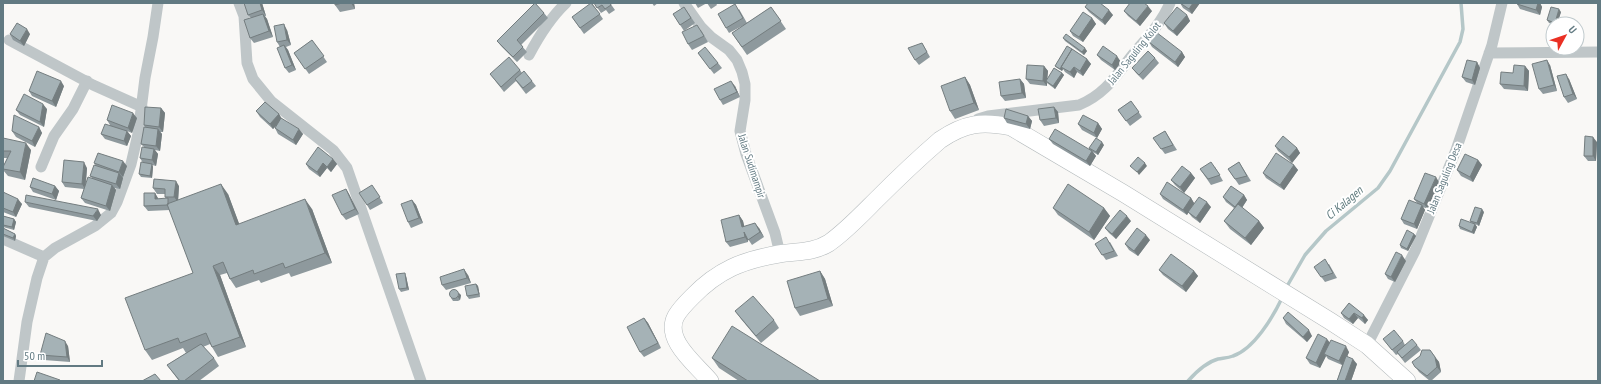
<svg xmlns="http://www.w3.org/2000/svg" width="1601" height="384" viewBox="0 0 1601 384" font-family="'PT Sans Narrow',sans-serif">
	<rect width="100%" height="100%" fill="#f9f8f6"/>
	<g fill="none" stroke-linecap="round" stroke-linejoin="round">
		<!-- stream -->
		<path stroke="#b5c7c8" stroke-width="3.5" d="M1286,288L1305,255L1326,231L1378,188L1390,171L1460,42L1463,29L1461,3
			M1188,381C1196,372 1207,362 1218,359C1223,358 1228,358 1233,356C1254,349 1273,317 1282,298"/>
		<!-- highway casing -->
		<g stroke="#b4babc" stroke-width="18">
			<path id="highway" d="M710,381C697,365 663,340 676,316C680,309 686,303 692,297C718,270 743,260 779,254C797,251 813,253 829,243C846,231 861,215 876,200C897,179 918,159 940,140C965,123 982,121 1011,127L1123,193L1330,321L1367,345L1407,381"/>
		</g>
		<!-- minor -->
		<path stroke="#bfc6c8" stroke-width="11" d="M239,3L244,16L247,63L253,79L271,101L333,150L347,168L421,381
			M684,3L701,27L711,37L729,50L737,60L742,72L745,84V100L740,131L746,154L775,233L780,254
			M9,40L93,85L142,107
			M1489,53L1598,52
			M529,55C539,36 550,18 566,3
			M978,119L988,116L1079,105C1106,94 1117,74 1134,53C1148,37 1162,22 1170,3
			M41,167L54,136L73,109L87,81
			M3,239L44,257
			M1367,345L1415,251L1456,150L1492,45L1502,3
			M19,381L27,322L37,278L44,257L55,248L95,226L111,213L117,202L131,164L138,134L145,78L153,37L158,3"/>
		<!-- highway -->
		<use href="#highway" stroke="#fff" stroke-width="17"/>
	</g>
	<!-- wall -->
	<path fill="#8e999d" d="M244,3H262L266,16H265L267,19L273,37L254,43L250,38L251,18L248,15Z
		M335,3H354L355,9L340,12L335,5Z
		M592,3L603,19L584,34L572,17Z
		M594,3H610L615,10L609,14L606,10L601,13Z
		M652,3H658L654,6Z
		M695,3H707L698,8Z
		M707,3H716L717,5L711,9Z
		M1180,3H1200L1192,14L1183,8Z
		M1517,3H1540L1542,7L1540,15L1520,9L1517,4Z
		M684,7L695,23L684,31L673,14Z
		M771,7L786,29L747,55L732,33L744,25L729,33L726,28L739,9L747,23Z
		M1085,7L1113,15L1105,25L1089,12Z
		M1124,11H1152L1140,26L1128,16Z
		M1561,12L1557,24H1553L1549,23L1547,20Z
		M544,13L548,18L521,45L527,52L517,62L501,46L497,41Z
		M1187,15L1190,21L1177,36L1168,29L1164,23Z
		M1092,18L1096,24L1083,42L1073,36L1070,31Z
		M287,30L291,45L286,47L288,50L296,70L289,73L285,68L280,47L277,42Z
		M701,30L708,42L692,50L688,44Z
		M10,34H30L24,46L13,40Z
		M1063,38L1087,51L1084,55L1065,41Z
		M312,40L327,62L309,74L294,53Z
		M1149,42L1182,52L1185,57L1178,67L1152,47Z
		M922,43L930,57L919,65L915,60Z
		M1072,49L1073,50L1087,59L1091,64L1083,76L1077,72L1074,78L1065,72L1063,69L1062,71L1057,68L1055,66Z
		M698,53L718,63L722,68L714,74Z
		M1097,55L1121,62L1115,70L1101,60Z
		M1155,58L1159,63L1143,80L1136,73L1132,68Z
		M1477,62L1480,68L1475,85L1466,82L1462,77Z
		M1550,65L1557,91L1543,94L1539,89Z
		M1044,66L1048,71L1047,79L1062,73L1064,75L1055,89L1047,83V86L1030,84L1026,79Z
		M1525,66L1529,71L1528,91L1504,89L1500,84L1513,73Z
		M520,70L522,73L532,81L536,86L526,94L516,81L504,92L490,74Z
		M965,77L970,85L979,110L955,119L950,111Z
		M1020,79L1024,84L1026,98L1005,101L1001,96Z
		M1569,79L1577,99L1568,103L1564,97Z
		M64,86L56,107L32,96L29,91Z
		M735,86L740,97L723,105L720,100Z
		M1131,101L1142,117L1130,126L1118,110Z
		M1054,107L1058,112L1059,123L1044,126L1040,120Z
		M161,108L165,113L163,132H160L162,134L160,151L155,150L158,154L156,166L152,165L153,167L152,178L141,177L139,174L143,163L140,158L144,147L141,144L145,127L144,125Z
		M47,109L44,127L20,115L16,110Z
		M256,111L279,114L281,118L303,134L296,145L278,134L275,128L276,126L273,129L260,117Z
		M1028,116L1032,121L1030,129L1007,123L1004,118Z
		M137,118L132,133L127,131L131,136L127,146L105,139L101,134L110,125L107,120Z
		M1098,123L1102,129L1097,138L1082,130L1078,124Z
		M39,127L42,133L35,147L16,137L12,131Z
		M1165,131L1177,150L1165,154L1153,138Z
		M3,138L31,150L25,180L8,176L3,170V167L7,158H3Z
		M1049,139L1090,150L1089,148L1104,145L1098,155L1093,152L1096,156L1090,166L1053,144Z
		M1597,142L1596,161H1588L1584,156Z
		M1275,146L1297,148L1300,153L1292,163L1278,151Z
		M333,159L337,164L331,172L327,168L320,177L309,169L306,164Z
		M1478,160L1482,165L1473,182L1461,176L1457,170Z
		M1239,162L1251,181L1239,185L1228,169Z
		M94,163L127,166L123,177L122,176L123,178L120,189L115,188L116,190L110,211L85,203L81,198L84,189L65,187L62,182L87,168L86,184L92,178L90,176L96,166Z
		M1294,165L1298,170L1284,190L1266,178L1263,173Z
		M1215,167L1223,181L1211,185L1200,169Z
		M1191,173L1195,178L1184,193L1175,185L1171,180Z
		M1439,182L1428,209L1423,207L1425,210L1417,229L1404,224L1401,219L1417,203L1414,199Z
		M55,186L59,191L56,200L33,192L30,187Z
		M179,186L178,200L228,194L239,224L312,209L332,263L291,277L289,273L261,283L259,280L236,288L230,279L227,273L220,275L246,347L218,357L212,347L210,344L203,347L214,358L219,366L199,381H179L167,365L188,352L186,353L183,348L152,360L145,350L193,273L170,210L148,211L144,206L155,193L158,199H166L165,197V194H157L153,188Z
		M346,189L349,194L359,214L346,220L342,215Z
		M376,191L383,203L370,210L367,205Z
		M3,192L22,204L16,217L3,212Z
		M1160,194L1191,198L1194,203L1211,207L1200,223L1192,217L1188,212L1187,215L1163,199Z
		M1244,195L1247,200L1242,208L1259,221L1264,228L1251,245L1230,229L1224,221L1234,208L1226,202L1223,197Z
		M412,200L416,205L423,223L411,228L408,222Z
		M25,202L101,215L97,221L29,207Z
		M1053,208H1104L1110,216L1094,240L1058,215Z
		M1484,212L1479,226L1475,224L1477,227L1474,234L1460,229L1459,226L1472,223L1470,221Z
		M739,215L743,221L744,227L759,228L764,237L752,245L748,239V242L730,247L726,242Z
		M3,216L14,219L16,222L14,230L3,227Z
		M1131,221L1116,239L1109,233L1105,228Z
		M3,228L15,234L16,236L15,241L3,236Z
		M1414,234L1416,236L1408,251L1401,248L1400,245Z
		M1150,240L1138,256L1129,250L1125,244Z
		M1110,242L1118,256L1106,260L1095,244Z
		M1406,261L1395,282L1388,279L1385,274Z
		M1329,264L1337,278L1325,282L1314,267Z
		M1159,270L1194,271L1198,276L1186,292L1163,275Z
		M820,271L825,279L833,306L800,316L795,308Z
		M468,275L471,283L446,290L442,285Z
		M406,276L409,290L401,292L399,289Z
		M476,284L478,286L480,297L469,299L467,296Z
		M461,295L460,300L458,301H453L451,298Z
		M1349,303L1368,320L1365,324L1358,318L1353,324L1344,318L1341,313Z
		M735,311L774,320L779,328L761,343L741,319Z
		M644,318L648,323L661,348L644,357L640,352Z
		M1283,318L1312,336L1307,342L1286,324Z
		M1383,339L1403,341L1405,345H1417L1421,350L1405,363L1398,354L1396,355Z
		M1330,342L1349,352L1347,357L1357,364L1351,381H1337L1342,365L1328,359L1326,356L1320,368L1310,364L1306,358Z
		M68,346L70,362L44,360L40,355Z
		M1430,350L1439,362L1441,372L1431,381H1430L1419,372L1412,362Z
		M712,358L820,381H739L719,368Z"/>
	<!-- shaded-wall -->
	<path fill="#747d7f" d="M260,3H262L266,16L262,10Z
		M351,3H354L355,9Z
		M1193,3H1200L1192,14L1189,9Z
		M1538,3H1540L1542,7L1540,15L1536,10Z
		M1148,6L1152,11L1140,26L1136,21Z
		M1559,9L1561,12L1557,24H1556L1555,23Z
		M1109,10L1113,15L1105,25L1102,20Z
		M263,14L267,19L273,37L269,31Z
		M1187,15L1190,21L1177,36L1173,31Z
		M1092,18L1096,24L1083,42L1079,37Z
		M284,24L287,30L291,45L287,40Z
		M27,29L30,34L24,46L20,41Z
		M284,45L288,50L296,70L292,65Z
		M1085,48L1087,51L1084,55L1082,52Z
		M1182,52L1185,57L1178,67L1175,62Z
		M1117,56L1121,62L1115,70L1112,65Z
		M1087,59L1091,64L1083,76L1080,71Z
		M1547,60L1550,65L1557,91L1554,85Z
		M1477,62L1480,68L1475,85L1472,80Z
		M1044,66L1048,71L1047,82L1046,81L1047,83V86L1043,81Z
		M1525,66L1529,71L1528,91L1524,86Z
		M1061,67L1063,69L1062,71L1060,69Z
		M1074,67L1077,72L1074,78L1070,72Z
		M1062,73L1064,75L1055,89L1053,86Z
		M1566,74L1569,79L1577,99L1573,94Z
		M965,77L970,85L979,110L974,103Z
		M1020,79L1024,84L1026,98L1022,93Z
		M61,81L64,86L56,107L52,101Z
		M731,81L735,86L740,97L737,92Z
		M43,104L47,109L44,127L40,122Z
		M1054,107L1058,112L1059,123L1056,118Z
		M161,108L165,113L163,132L159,127Z
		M133,113L137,118L132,133L128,128Z
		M279,114L282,119L273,129L270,124Z
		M1028,116L1032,121L1030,129L1026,124Z
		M1098,123L1102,129L1097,138L1094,133Z
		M39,127L42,133L35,147L32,141Z
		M158,129L162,134L160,151L156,146Z
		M299,129L303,134L296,145L293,140Z
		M127,131L131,136L127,146L124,141Z
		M1593,137L1597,142L1596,161L1593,156Z
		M1102,142L1104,145L1098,155L1096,152Z
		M26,143L31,150L25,180L20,172Z
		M1297,148L1300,153L1292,163L1289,157Z
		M154,149L158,154L156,166L152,160Z
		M1092,151L1096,156L1090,166L1086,161Z
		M333,159L337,164L331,172L327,167Z
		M1478,160L1482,165L1473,182L1470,177Z
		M123,161L127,166L123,177L119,172Z
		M84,162L87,168L85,189L82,184Z
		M323,163L327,168L320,177L317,172Z
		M1145,163L1147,166L1139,175L1137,172Z
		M152,164L153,167L152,178L150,176Z
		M1294,165L1298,170L1284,190L1280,185Z
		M119,173L123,178L120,189L116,184Z
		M1191,173L1195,178L1184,193L1180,187Z
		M1436,177L1439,182L1428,209L1424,204Z
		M176,181L179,186L178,202L174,197Z
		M221,184L228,194L243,234L236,225Z
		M112,185L116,190L110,211L106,206Z
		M55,186L59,191L56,200L52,194Z
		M346,189L349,194L359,214L355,209Z
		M155,193L158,198L159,204L155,199Z
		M1244,195L1247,200L1239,212L1235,207Z
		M1191,198L1194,203L1187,215L1183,210Z
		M18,199L22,204L16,217L13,212Z
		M305,199L312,209L332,263L325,253Z
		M412,200L416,205L423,223L419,218Z
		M1207,202L1211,207L1200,223L1196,218Z
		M1422,205L1425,210L1417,229L1414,224Z
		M1104,208L1110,216L1094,240L1089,232Z
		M98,209L101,215L97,221L93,216Z
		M1482,209L1484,212L1479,226L1477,223Z
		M739,215L743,221L746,233L742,227Z
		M1127,216L1131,221L1116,239L1112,234Z
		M14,219L16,222L14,230L12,227Z
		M1259,221L1264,228L1251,245L1245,238Z
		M755,223L759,228L764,237L760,232Z
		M1475,224L1477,227L1474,234L1472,232Z
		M744,232L747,237L748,242L745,237Z
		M15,234L16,236L15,241L13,238Z
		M1414,234L1416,236L1408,251L1407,249Z
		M1146,235L1150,240L1138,256L1134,251Z
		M1402,255L1406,261L1395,282L1391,277Z
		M213,266L220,275L246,347L240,337Z
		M464,269L468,275L471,283L467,278Z
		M820,271L825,279L833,306L828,299Z
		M1194,271L1198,276L1186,292L1182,286Z
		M405,273L406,276L409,290L407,288Z
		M476,284L478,286L480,297L479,294Z
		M459,293L461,295L460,300L458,297Z
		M1354,313L1358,318L1353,324L1349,319Z
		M1364,315L1368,320L1365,324L1362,318Z
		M644,318L648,323L661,348L658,343Z
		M1309,330L1312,336L1307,342L1303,337Z
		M1327,339L1331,344L1324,354L1326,356L1320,368L1316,363Z
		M65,341L68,346L70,362L67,357Z
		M1346,346L1349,352L1343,366L1339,361Z
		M1435,357L1439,362L1441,372L1437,367Z
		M1353,359L1357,364L1351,381H1345Z"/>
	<!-- building -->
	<path fill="#a5b2b6" stroke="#747d7f" d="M244,3H260L262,10L248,15Z
		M335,3H342L335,5Z
		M535,3L544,13L517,40L523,47L513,57L497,41Z
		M591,3L600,14L580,28L572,17Z
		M594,3H610L611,5L605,9L602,5L597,8Z
		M1088,3H1100L1109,10L1102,20L1085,7Z
		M1130,3H1144L1148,6L1136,21L1124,11Z
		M1180,3H1193L1189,9Z
		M1517,3H1538L1536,10L1517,4Z
		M735,4L743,18L726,28L718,14Z
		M684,7L691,18L680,25L673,14Z
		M771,7L781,21L742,47L732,33Z
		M1177,7L1187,15L1173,31L1164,23Z
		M1551,7L1559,9L1555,23L1547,20Z
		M1083,12L1092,18L1079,37L1070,31Z
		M263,14L269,31L250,38L244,20Z
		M17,23L27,29L20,41L10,34Z
		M284,24L287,40L277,42L274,26Z
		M697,25L704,36L688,44L682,32Z
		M1156,32L1182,52L1175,62L1149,42Z
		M1066,34L1085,48L1082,52L1063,38Z
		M312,40L324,56L305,69L294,53Z
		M922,43L927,52L915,60L908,48Z
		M284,45L292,65L285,68L277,48Z
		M1067,46L1072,49L1060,69L1055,66Z
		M1103,46L1117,56L1112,65L1097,55Z
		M705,47L718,63L710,69L698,53Z
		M1072,49L1087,59L1080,71L1074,67L1070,72L1061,67Z
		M1148,51L1155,58L1139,75L1132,68Z
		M509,57L520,70L501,87L490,74Z
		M1467,60L1477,62L1472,80L1462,77Z
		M1547,60L1554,85L1539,89L1532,64Z
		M1027,65L1044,66L1043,81L1026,79Z
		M1514,65L1525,66L1524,86L1500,84L1501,72L1513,73Z
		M1054,68L1062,73L1053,86L1046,81Z
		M37,71L61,81L52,101L29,91Z
		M524,71L532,81L523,88L515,79Z
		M1566,74L1573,94L1564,97L1557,76Z
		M965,77L974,103L950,111L941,86Z
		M1020,79L1022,93L1001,96L999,82Z
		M731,81L737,92L720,100L714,89Z
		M24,94L43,104L40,122L16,110Z
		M1131,101L1139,112L1126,121L1118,110Z
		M265,102L279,114L270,124L256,111Z
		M112,105L133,113L128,128L107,120Z
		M145,107L161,108L159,127L144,125Z
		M1054,107L1056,118L1040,120L1038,109Z
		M1006,109L1028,116L1026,124L1004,118Z
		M14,115L39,127L32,141L12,131Z
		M1083,115L1098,123L1094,133L1078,124Z
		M281,118L299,129L293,140L275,128Z
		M105,124L127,131L124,141L101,134Z
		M144,127L158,129L156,146L141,144Z
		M1055,129L1092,151L1086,161L1049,139Z
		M1165,131L1173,145L1161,149L1153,138Z
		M1283,136L1297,148L1289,157L1275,146Z
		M1585,136L1593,137V156H1584Z
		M3,138L26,143L20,172L3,169V167L11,151H3Z
		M1096,138L1102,142L1096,152L1089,148Z
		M142,147L154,149L152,160L140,158Z
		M318,147L333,159L327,167L323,163L317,172L306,164Z
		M98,153L123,161L119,172L94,163Z
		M1276,153L1294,165L1280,185L1263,173Z
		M1465,154L1478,160L1470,177L1457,170Z
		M1138,157L1145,163L1137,172L1130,166Z
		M64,160L84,162L82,184L62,182Z
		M141,162L152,164L150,176L139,174Z
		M1211,162L1220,175L1208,179L1200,169Z
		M1239,162L1247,176L1235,179L1228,169Z
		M94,165L119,173L116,184L90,176Z
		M1182,166L1191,173L1180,187L1171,180Z
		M1425,173L1436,177L1424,204L1414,199Z
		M88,177L112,185L106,206L81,198Z
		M33,178L55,186L52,194L30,187Z
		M154,179L176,181L174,197H165V189L153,188Z
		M1167,182L1191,198L1183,210L1160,194Z
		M221,184L236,225L305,199L325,253L285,268L283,263L254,274L253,270L230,279L223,262L213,266L240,337L212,347L206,333L180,343L178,338L145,350L125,298L193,273L167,204Z
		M1068,184L1104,208L1089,232L1053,208Z
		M372,185L380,197L367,205L359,193Z
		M1231,186L1244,195L1235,207L1223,197Z
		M346,189L355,209L342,215L332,195Z
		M3,192L18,199L13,212L3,208Z
		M144,193H155V199L168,198V205L144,206Z
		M26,195L98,209L93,216L25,202Z
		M1199,197L1207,202L1196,218L1188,212Z
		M412,200L419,218L408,222L401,204Z
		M1409,200L1422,205L1414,224L1401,219Z
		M1238,204L1259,221L1245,238L1224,221Z
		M1475,207L1482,209L1477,223L1470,221Z
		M1120,210L1127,216L1112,234L1105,228Z
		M739,215L742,227L755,223L760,232L748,240L744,232L745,237L726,242L721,220Z
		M3,216L14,219L12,227L3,225Z
		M1461,219L1475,224L1472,232L1459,226Z
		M3,228L15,234L13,238L3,234Z
		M1137,228L1146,235L1134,251L1125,244Z
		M1407,230L1414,234L1407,249L1400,245Z
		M1106,237L1114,251L1102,255L1095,244Z
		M1396,252L1402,255L1391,277L1385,274Z
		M1171,254L1194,271L1182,286L1159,270Z
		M1325,259L1333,273L1321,277L1314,267Z
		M464,269L467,278L442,285L440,277Z
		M820,271L828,299L795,308L787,281Z
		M405,273L407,288L399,289L396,274Z
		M476,284L479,294L467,296L465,286Z
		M449.5 294a4.5 4.5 0 1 1 9 0a4.5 4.5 0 1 1-9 0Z
		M753,296L774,320L756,336L735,311Z
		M1349,303L1364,315L1362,318L1354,313L1349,319L1341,313Z
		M1288,312L1309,330L1303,337L1283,318Z
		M644,318L658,343L640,352L627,327Z
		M732,326L820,381H748L712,358Z
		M1394,330L1403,341L1392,350L1383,339Z
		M46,333L65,341L67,357L40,355Z
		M1318,334L1327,339L1316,363L1306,358Z
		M1412,339L1417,345L1402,358L1397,352Z
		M1331,340L1346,346L1339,361L1324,354Z
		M201,344L214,358L184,381H180L167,365Z
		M1422,350H1430L1435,357L1437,367L1427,376L1415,367L1412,362L1420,356Z
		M1346,356L1353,359L1345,381H1337Z
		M37,372L60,380V381H34Z
		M155,374L161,381H142Z"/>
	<g text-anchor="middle" stroke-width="4" stroke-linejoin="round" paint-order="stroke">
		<!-- street labels -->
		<g font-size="11" fill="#627a82" stroke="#fff">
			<text transform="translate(1134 53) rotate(-51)" y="4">Jalan Saguling Kolot</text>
			<text transform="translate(752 166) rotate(72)" y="4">Jalan Sudimampir</text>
			<text transform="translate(1444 178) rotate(-68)" y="4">Jalan Saguling Desa</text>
		</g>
		<!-- water labels -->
		<g font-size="12" font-style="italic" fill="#5d797c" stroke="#fff">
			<text transform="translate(1344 203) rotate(-40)" y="4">Ci Kalagen</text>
		</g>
	</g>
	<!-- border -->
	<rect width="1601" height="384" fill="none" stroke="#627a82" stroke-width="8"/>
	<!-- north arrow -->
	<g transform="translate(1565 36) rotate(50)"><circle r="19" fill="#ffffff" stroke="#c0cacd"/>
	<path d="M0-3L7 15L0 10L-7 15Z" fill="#ea3024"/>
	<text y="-6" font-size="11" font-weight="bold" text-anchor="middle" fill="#627a82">U</text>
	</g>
	<!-- scale -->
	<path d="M18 360v6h84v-6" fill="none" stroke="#627a82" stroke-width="2"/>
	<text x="24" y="360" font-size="12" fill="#627a82" stroke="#ffffff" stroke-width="3" paint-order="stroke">50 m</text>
</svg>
